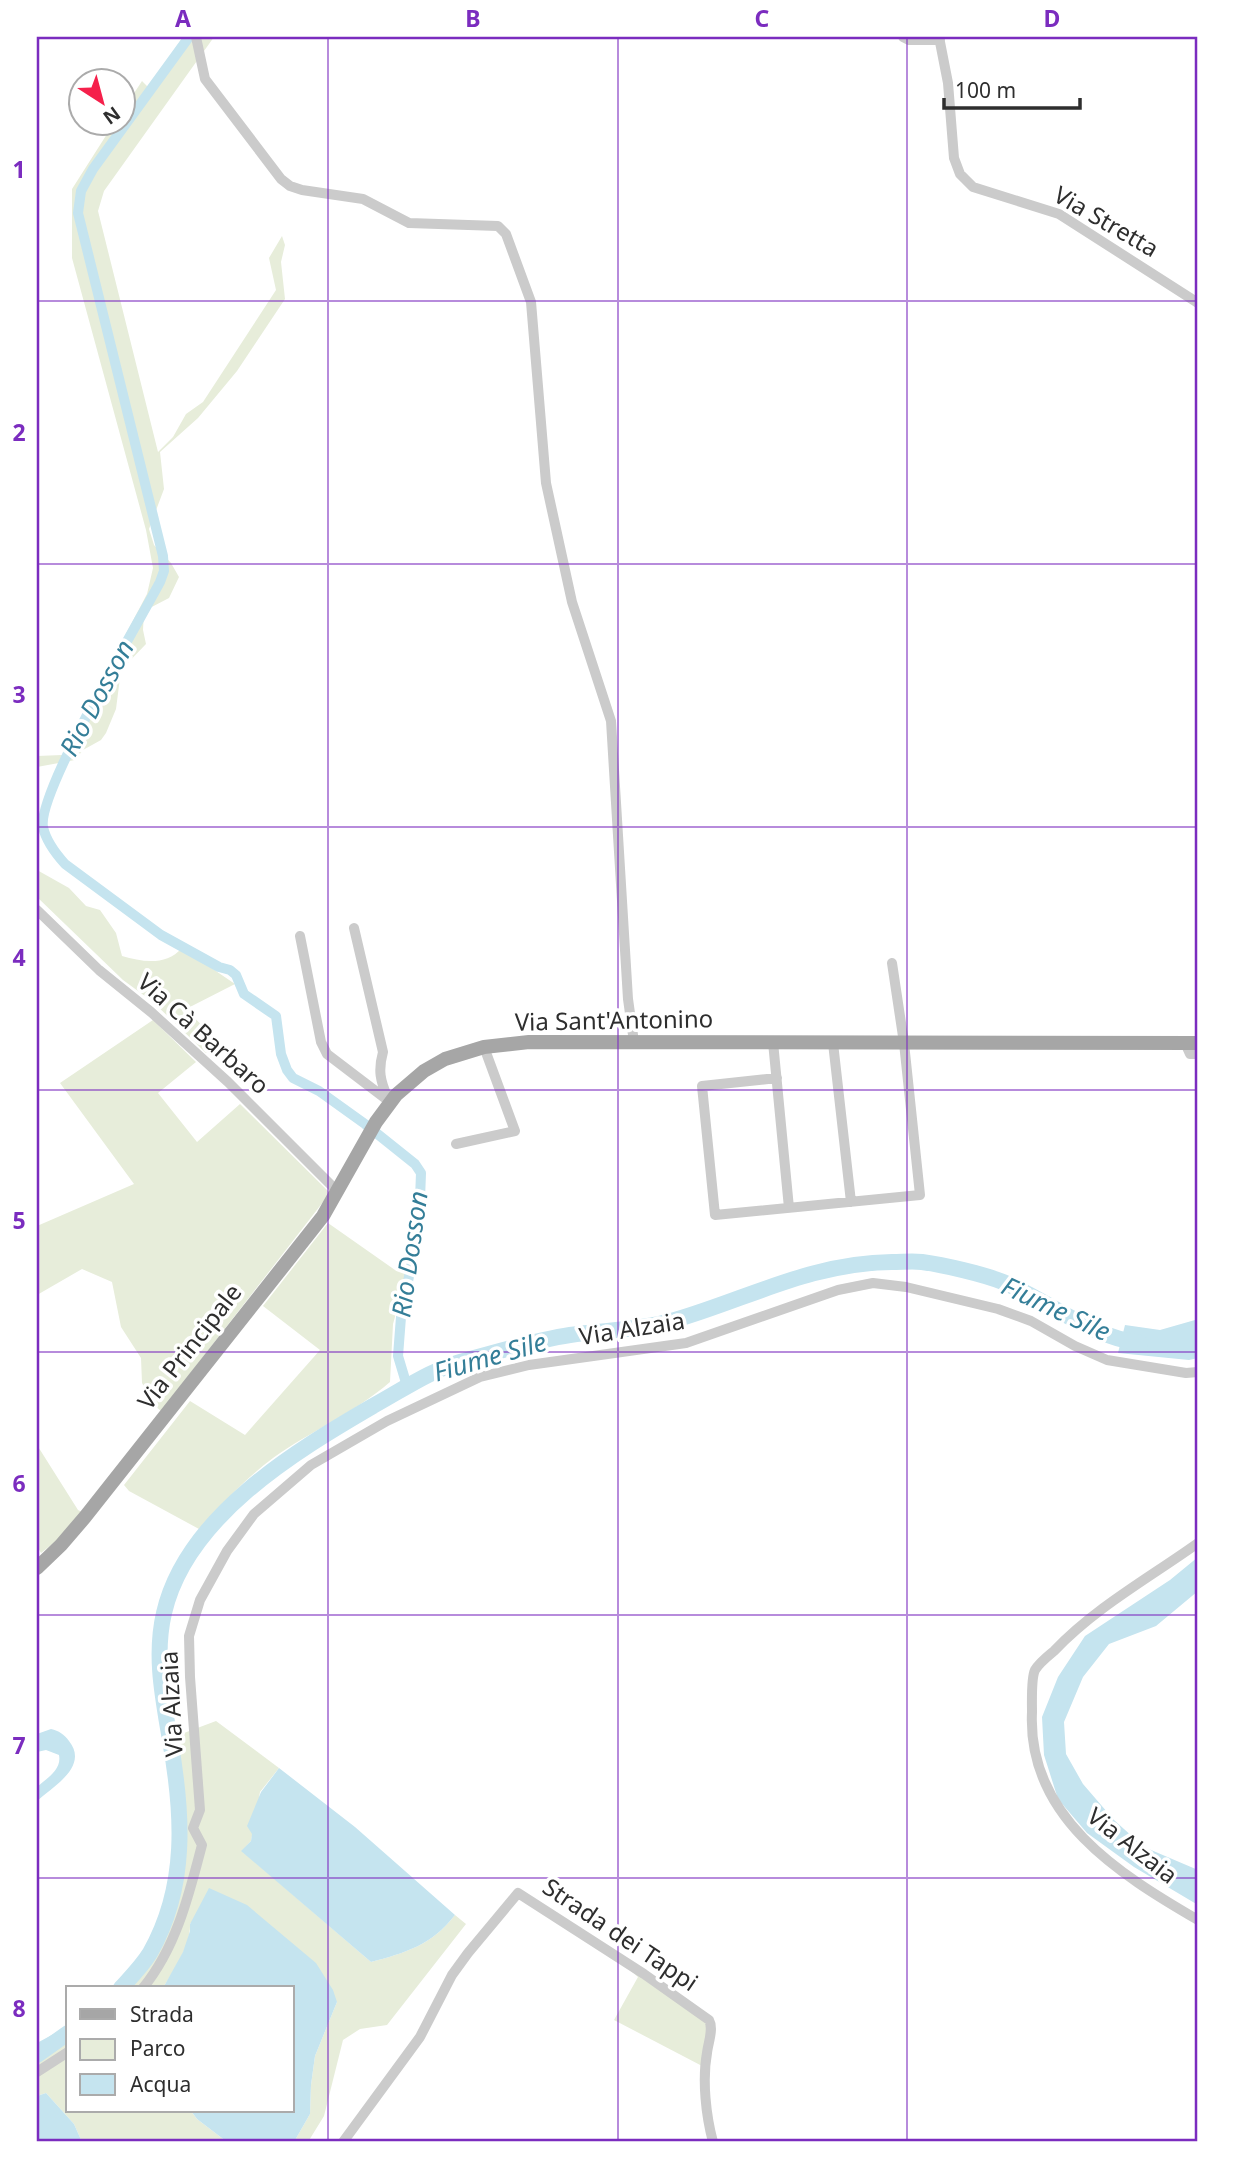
<svg xmlns="http://www.w3.org/2000/svg" width="1235" height="2179" viewBox="0 0 1235 2179" font-family="'Noto Sans',sans-serif">
	<rect width="100%" height="100%" fill="#fff"/>
	<!-- green -->
	<path fill="#e7edda" d="M183,37H214L104,191L98,211L158,452L173,437L186,414L203,402L276,290L269,258L282,236L285,245L281,262L285,299L237,371L198,418L160,452L164,489L149,529L154,545L171,563L179,577L169,598L144,611L143,630L146,644L121,670L116,709L106,733L101,740L83,750L75,760L37,767V756L62,755L147,594L153,568L146,530L72,258V189L114,123L122,122L123,110L142,81L148,87Z
		M37,870L69,888L86,906L100,910L116,933L122,956C143,962 166,966 182,948L235,984L186,1009L219,1043L206,1053L153,1002L123,980L37,897Z
		M153,1020L196,1062L158,1093L197,1142L240,1104L330,1193L161,1411L154,1405L142,1383L141,1358L121,1327L112,1282L82,1269L37,1295V1226L134,1184L60,1083Z
		M328,1223L395,1270L407,1274L393,1324L390,1382C354,1413 311,1431 273,1458C245,1479 223,1503 199,1529L129,1491L124,1485L190,1401L245,1435L320,1350L263,1306Z
		M37,1445L78,1510L82,1512L60,1538L41,1553L37,1546Z
		M216,1721L279,1768L260,1792L251,1841L242,1851L371,1962C405,1953 432,1945 455,1915L466,1924L387,2025L360,2029L343,2040L324,2116L308,2142H294L310,2114L311,2085L315,2056L337,2002L190,1923C191,1946 174,1969 163,1988H127L152,1953L169,1917L182,1866L176,1736Z
		M626,1967L711,2025L704,2067L614,2020L638,1977Z
		M68,2042V2111H191L197,2119L227,2142H82L74,2124L46,2093L37,2096V2062Z"/>
	<!-- water -->
	<path fill="#c5e4ef" d="M1198,1317V1358L1189,1360L1118,1353L1125,1325L1160,1330L1195,1320Z
		M1198,1557V1591L1156,1626L1109,1644L1083,1677L1064,1722L1066,1754L1083,1784L1114,1820L1144,1847L1198,1870V1905L1134,1867L1087,1833L1058,1799L1044,1755L1042,1717L1058,1677L1085,1636L1170,1580Z
		M51,1729C59,1731 64,1734 69,1741C89,1766 54,1786 37,1801V1787C47,1778 62,1770 59,1755L46,1750L37,1752V1734Z
		M279,1768L355,1827L455,1915C432,1945 405,1953 371,1962L241,1851L251,1841L252,1834L247,1826L261,1792Z
		M209,1888L247,1905L316,1963L333,1990L337,2002L315,2056L311,2085L310,2114L294,2142H227L197,2119L191,2111H292V1988H163L183,1952L190,1931V1924Z
		M61,2030L68,2041L37,2062V2043Z
		M46,2093L74,2124L82,2142H37V2096Z"/>
	<g fill="none" stroke-linecap="round" stroke-linejoin="round">
		<!-- canal -->
		<path stroke="#c5e4ef" stroke-width="10" d="M189,37L93,169L81,191L78,213L163,556L164,571L160,582C139,622 37,793 43,827C46,841 56,854 65,864L161,935L219,967L230,970L236,975L244,994L276,1016L281,1054L287,1070L293,1078L319,1091L365,1124L415,1164L421,1173L419,1226L401,1317L398,1356L407,1386"/>
		<!-- river -->
		<path stroke="#c5e4ef" stroke-width="16" d="M121,1988C131,1977 142,1966 150,1953C188,1886 183,1813 170,1740C163,1698 154,1656 164,1613C186,1517 294,1452 373,1406C404,1389 432,1369 467,1360C501,1351 536,1340 570,1335C605,1330 641,1330 675,1320C750,1298 811,1263 892,1262C902,1262 913,1261 922,1262C944,1265 983,1274 1003,1282C1049,1301 1090,1337 1140,1343
			M37,2055L68,2033"/>
		<!-- minor -->
		<path stroke="#cbcbcb" stroke-width="10" d="M196,37L205,79L281,179L290,186L302,190L363,199L409,223L498,226L506,234L531,302L546,483L572,602L611,721L628,999L634,1042
			M903,37L909,40H940
			M939,37L948,83L954,158L960,174L973,187L1059,214L1198,303
			M37,910L99,970L151,1012L228,1082L338,1192
			M354,928L383,1052C378,1070 380,1081 388,1098
			M300,936L321,1042L327,1054L390,1102
			M773,1042L789,1208
			M833,1043L851,1202
			M1185,1043L1190,1054H1198
			M777,1078L702,1086L715,1215L920,1195L904,1043L892,963
			M456,1144L515,1131L484,1047
			M1198,1543C1149,1578 1096,1607 1054,1651C1048,1656 1039,1663 1035,1670C1031,1678 1032,1703 1032,1712C1027,1817 1119,1874 1198,1920
			M143,1988C176,1948 189,1895 202,1845L193,1828L200,1810L190,1677L189,1636L200,1600L227,1551L254,1514L311,1465L387,1421L480,1377L529,1365L686,1343L838,1290L873,1283L906,1287L998,1309L1031,1321L1075,1346L1107,1360L1186,1373L1198,1372
			M37,2072L68,2052
			M343,2142L420,2037L452,1975L468,1953L518,1893L644,1974L709,2020C714,2029 708,2043 707,2053C702,2080 706,2116 713,2142"/>
		<!-- major -->
		<path stroke="#a6a6a6" stroke-width="14" d="M37,1568L61,1545L85,1517L323,1216L376,1122L396,1095L424,1071L445,1059L484,1047L529,1042L1198,1043"/>
	</g>
	<!-- grid -->
	<path fill="none" stroke="#7b2cbf" stroke-width="2" stroke-opacity="0.55" d="M328,37V2142M618,37V2142M907,37V2142M37,301H1198M37,564H1198M37,827H1198M37,1090H1198M37,1352H1198M37,1615H1198M37,1878H1198"/>
	<g text-anchor="middle" stroke-width="7" stroke-linejoin="round" paint-order="stroke">
		<!-- street labels -->
		<g font-size="24" fill="#2e2e2e" stroke="#fff">
			<text transform="translate(1106 222) rotate(30)" y="8">Via Stretta</text>
			<text transform="translate(614 1021) rotate(-1)" y="8">Via Sant'Antonino</text>
			<text transform="translate(203 1034) rotate(42)" y="8">Via Cà Barbaro</text>
			<text transform="translate(632 1329) rotate(-9)" y="8">Via Alzaia</text>
			<text transform="translate(190 1347) rotate(-52)" y="8">Via Principale</text>
			<text transform="translate(172 1704) rotate(-93)" y="8">Via Alzaia</text>
			<text transform="translate(1132 1846) rotate(38)" y="8">Via Alzaia</text>
			<text transform="translate(620 1935) rotate(34)" y="8">Strada dei Tappi</text>
		</g>
		<!-- water labels -->
		<g font-size="26" font-style="italic" fill="#347e98" stroke="#fff">
			<text transform="translate(97 698) rotate(-62)" y="9">Rio Dosson</text>
			<text transform="translate(410 1254) rotate(-82)" y="9">Rio Dosson</text>
			<text transform="translate(1056 1309) rotate(25)" y="9">Fiume Sile</text>
			<text transform="translate(490 1357) rotate(-16)" y="9">Fiume Sile</text>
		</g>
	</g>
	<!-- border -->
	<rect width="1235" height="2179" fill="none" stroke="#ffffff" stroke-width="77"/>
	<!-- legend -->
	<rect x="66" y="1986" width="228" height="126" fill="#ffffff" stroke="#ababab" stroke-width="2"/>
	<rect x="80" y="2009" width="35" height="10" fill="#a6a6a6" stroke="#ababab" stroke-width="2"/>
	<text x="130" y="2022" font-size="21" fill="#2e2e2e">Strada</text>
	<rect x="80" y="2039" width="35" height="21" fill="#e7edda" stroke="#ababab" stroke-width="2"/>
	<text x="130" y="2056" font-size="21" fill="#2e2e2e">Parco</text>
	<rect x="80" y="2074" width="35" height="21" fill="#c5e4ef" stroke="#ababab" stroke-width="2"/>
	<text x="130" y="2092" font-size="21" fill="#2e2e2e">Acqua</text>
	<!-- north arrow -->
	<g transform="translate(102 102) rotate(144)"><circle r="33" fill="#ffffff" stroke="#ababab" stroke-width="2"/>
	<path d="M0-5L12 26L0 18L-12 26Z" fill="#f5204b"/>
	<text y="-10" font-size="19" font-weight="bold" text-anchor="middle" fill="#2e2e2e">N</text>
	</g>
	<!-- scale -->
	<path d="M944 98v10h136v-10" fill="none" stroke="#2e2e2e" stroke-width="3.5"/>
	<text x="955" y="98" font-size="21" fill="#2e2e2e" stroke="#ffffff" stroke-width="5" paint-order="stroke">100 m</text>
	<rect x="38" y="38" width="1158" height="2102" fill="none" stroke="#7b2cbf" stroke-width="2.5"/>
	<g font-size="23" text-anchor="middle" font-weight="bold" fill="#7b2cbf">
		<text x="183" y="27">A</text>
		<text x="473" y="27">B</text>
		<text x="762" y="27">C</text>
		<text x="1052" y="27">D</text>
		<text x="19" y="178">1</text>
		<text x="19" y="441">2</text>
		<text x="19" y="703">3</text>
		<text x="19" y="966">4</text>
		<text x="19" y="1229">5</text>
		<text x="19" y="1492">6</text>
		<text x="19" y="1754">7</text>
		<text x="19" y="2017">8</text>
	</g>
</svg>
